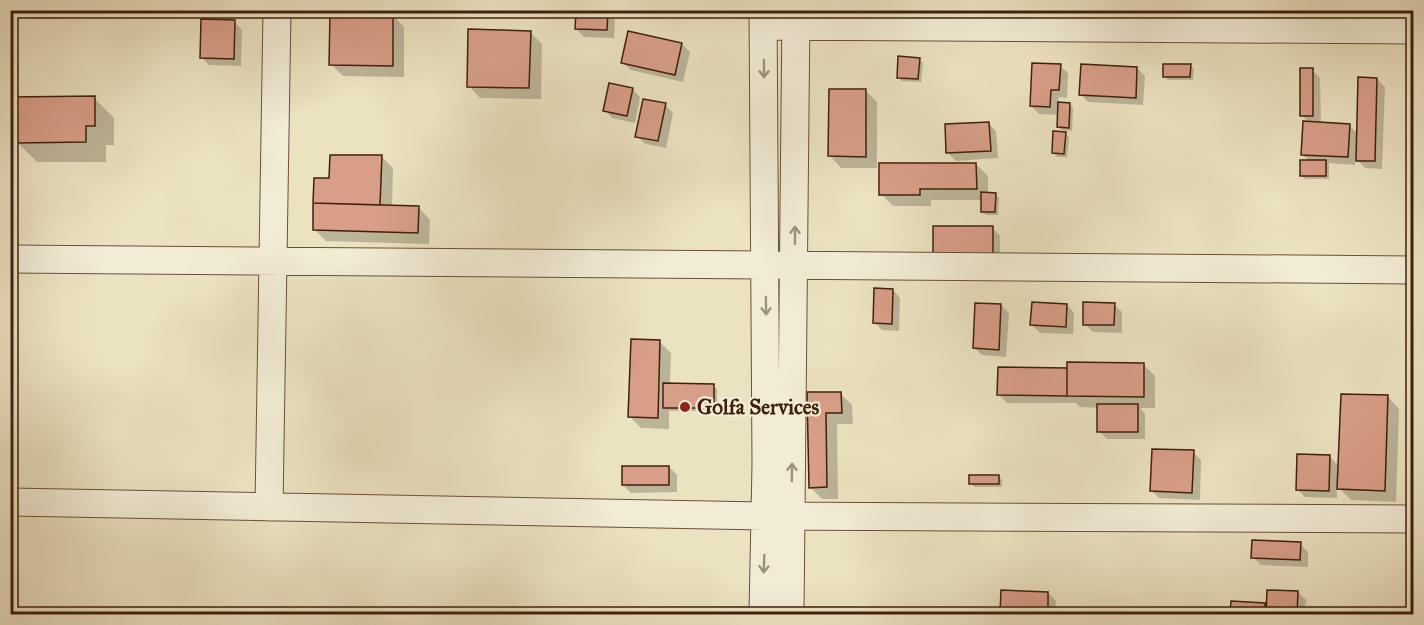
<svg xmlns="http://www.w3.org/2000/svg" width="1424" height="625" viewBox="0 0 1424 625" font-family="'IM FELL Great Primer',serif">
	<rect width="100%" height="100%" fill="#ebe2c0"/>
	<filter id="stains"><feTurbulence type="fractalNoise" baseFrequency=".00333" numOctaves="4"/><feColorMatrix values="0 0 0 0 .2 0 0 0 0 .09 0 0 0 0 .02 0 0 0 .5 -.17"/></filter>
	<radialGradient id="worn" r=".72"><stop offset=".6" stop-color="#630" stop-opacity="0"/><stop offset="1" stop-color="#630" stop-opacity=".3"/></radialGradient>
	<!-- shadow -->
	<path fill="#0003" d="M89,10H142V16L94,15Z
		M526,10L607,12L615,20L614,38L584,37L576,29L577,12L530,14Z
		M843,10H888V25Z
		M919,10H1014V25L956,26Z
		M1023,10H1066L1067,25Z
		M1094,10H1143V26Z
		M1164,10H1218V25Z
		M1285,10H1344L1347,14V28Z
		M393,15L404,27V77L343,76L331,64Z
		M234,22L242,30L241,66L209,65L201,57Z
		M530,32L542,44L541,99L480,98L469,86Z
		M630,33L682,44L690,52L683,82L631,70L623,63Z
		M919,59L923,63L921,82L902,81L898,77Z
		M1060,66L1068,73L1067,98L1059,97L1058,103L1070,104L1073,108L1072,131L1062,130L1058,127L1059,115L1039,114L1031,106Z
		M1190,66L1194,69L1193,80H1168L1164,76Z
		M1137,68L1145,76L1143,105L1088,102L1080,94Z
		M1312,70L1320,78L1321,124L1349,125L1358,134L1377,79L1385,87L1382,169L1365,168L1355,158V165L1329,163V179H1305L1301,175L1309,161L1302,154L1309,123L1302,115Z
		M632,89L640,97L635,123L612,118L605,110Z
		M866,91L877,102V168H841L830,156Z
		M10,98H94L114,118V145H106V162H37L17,142V134L10,127Z
		M665,105L673,113L666,148L645,144L637,136Z
		M988,123L996,131L998,158L956,161L948,153Z
		M1065,133L1069,137L1067,157H1057L1053,153Z
		M381,156L393,168L392,207L419,208L430,220L429,244L326,241L314,229L331,179Z
		M976,164L988,176V194H995L999,198L998,215H986L982,211L983,200H931V206H893L881,194Z
		M993,228L1000,236V262H942Z
		M893,290L900,298L899,331L882,330L874,322Z
		M1001,305L1009,313L1006,357L982,355L974,348Z
		M1067,305L1074,313L1073,334L1040,333L1032,325Z
		M1114,305L1122,312V333L1093,332L1085,324Z
		M659,341L671,353L670,384L713,385L717,389V411H669V429L641,428L630,417Z
		M1143,364L1155,376V408H1140L1145,414V439H1107L1099,431V408L1080,407L1076,403H1007L999,395Z
		M809,393H840L852,405L853,424H837L838,499H822L810,487Z
		M1388,397L1399,409L1396,502L1351,500L1337,486V498L1305,497L1298,490L1329,456L1340,467Z
		M1193,452L1201,460L1200,500L1159,498L1151,490Z
		M669,467L677,475V492L631,493L623,485Z
		M999,477L1002,480V487H974L971,483Z
		M1300,544L1308,552V567L1261,565L1253,557Z
		M1003,592L1048,593L1056,601L1055,614H1002Z
		M1298,592L1306,600L1305,609L1372,611L1375,614H1231L1232,602L1265,605L1268,608Z
		M1175,609L1222,610L1227,614H1175Z"/>
	<!-- building -->
	<path fill="#d89e87" stroke="#3f200c" stroke-width="1.5" d="M576,10H608L607,30L575,29Z
		M841,10H877L876,14H841Z
		M917,10H949V19L917,18Z
		M958,10H1007L1006,18L957,16Z
		M1021,10H1059V18L1021,19Z
		M1093,10H1136L1135,19H1093Z
		M1162,10H1211V17H1162Z
		M1283,10H1340L1339,20L1283,19Z
		M330,12L393,13V66L329,65Z
		M201,19L235,20L234,59L200,58Z
		M468,29L531,31L529,88L467,87Z
		M628,31L682,43L675,75L621,63Z
		M898,56L920,58L918,79L897,78Z
		M1032,63L1061,64L1059,90H1051L1050,107L1030,106Z
		M1081,64L1137,67L1136,98L1079,95Z
		M1163,64H1191L1190,77H1163Z
		M1300,68H1313V116H1300Z
		M1358,77L1377,78L1375,161H1356Z
		M609,83L633,88L627,116L603,111Z
		M829,89H866V157L828,156Z
		M95,96V126H86V142L16,143L15,125H10V97Z
		M643,99L666,103L658,141L635,137Z
		M1058,102L1070,103L1069,128L1057,127Z
		M1303,121L1350,124L1348,157L1301,155Z
		M989,122L991,151L946,153L945,124Z
		M1053,131L1066,132L1064,154L1052,153Z
		M330,155H382L380,205L313,203L314,178H329Z
		M1300,160H1326V176H1300Z
		M879,163H976L977,189H920V195H879Z
		M981,192L996,193L995,212H981Z
		M313,203L419,206L418,233L313,230Z
		M933,226H993V255H933Z
		M874,288L893,289L892,324L873,323Z
		M1032,302L1067,304L1066,327L1030,325Z
		M1083,302L1115,303L1114,325H1083Z
		M975,303L1001,304L999,350L973,348Z
		M631,339L660,340L658,418L628,417Z
		M1067,362L1144,363V397L1067,396Z
		M998,367L1067,368V396L997,395Z
		M663,383L714,384V408H663Z
		M807,392H841L842,413H826L827,487L809,488Z
		M1341,394L1388,395L1385,491L1337,489Z
		M1097,404H1138V432H1097Z
		M1152,449L1194,450L1192,493L1150,491Z
		M1297,454L1330,455L1329,491L1296,490Z
		M622,466H669V485H622Z
		M969,475H999V484H969Z
		M1252,540L1301,542L1300,560L1251,558Z
		M1001,590L1048,592V614H1000Z
		M1267,590L1298,591L1297,614H1266Z
		M1231,601L1265,603V614H1230Z
		M1174,608H1222V614H1173Z
		M1305,608L1372,610V614H1304Z"/>
	<g fill="none" stroke-linecap="round" stroke-linejoin="round">
		<!-- minor casing -->
		<g stroke="#6a5039" stroke-width="29">
			<path id="minor" d="M763,26L1414,30
				M10,259L1414,270
				M10,502L766,516L1414,519
				M269,507L277,10
				M763,614L766,464L763,10
				M790,614L796,10"/>
		</g>
		<!-- minor -->
		<use href="#minor" stroke="#f2ecd6" stroke-width="27"/>
	</g>
	<!-- one-way arrows -->
	<defs><path id="oneway-shaft" d="M-6 0H5M1.5-3L5.5 0L1.5 3" fill="none" stroke-width="1.6" stroke-linecap="round" stroke-linejoin="round" transform="scale(1.5)"/></defs>
	<g stroke="#a1907b">
		<use href="#oneway-shaft" transform="translate(764 69) rotate(89)"/>
		<use href="#oneway-shaft" transform="translate(795 235) rotate(-90)"/>
		<use href="#oneway-shaft" transform="translate(766 306) rotate(89)"/>
		<use href="#oneway-shaft" transform="translate(792 472) rotate(-89)"/>
		<use href="#oneway-shaft" transform="translate(764 564) rotate(92)"/>
	</g>
	<!-- markers -->
	<circle fill="#8f2418" stroke="#f2ecd6" stroke-width="2" cx="685" cy="407" r="6"/>
	<g text-anchor="middle" stroke-width="4.5" stroke-linejoin="round" paint-order="stroke">
		<!-- poi labels -->
		<g font-size="21" font-weight="bold" fill="#3f200c" stroke="#f2ecd6" text-anchor="start">
			<text x="697" y="414">Golfa Services</text>
		</g>
	</g>
	<!-- margin -->
	<rect width="1424" height="625" fill="none" stroke="#ebe2c0" stroke-width="36"/>
	<rect x="12" y="12" width="1400" height="601" fill="none" stroke="#3f200c" stroke-width="3"/>
	<rect x="18" y="18" width="1388" height="589" fill="none" stroke="#3f200c" stroke-width="1.5"/>
	<rect width="100%" height="100%" filter="url(#stains)"/>
	<rect width="100%" height="100%" fill="url(#worn)"/>
</svg>
